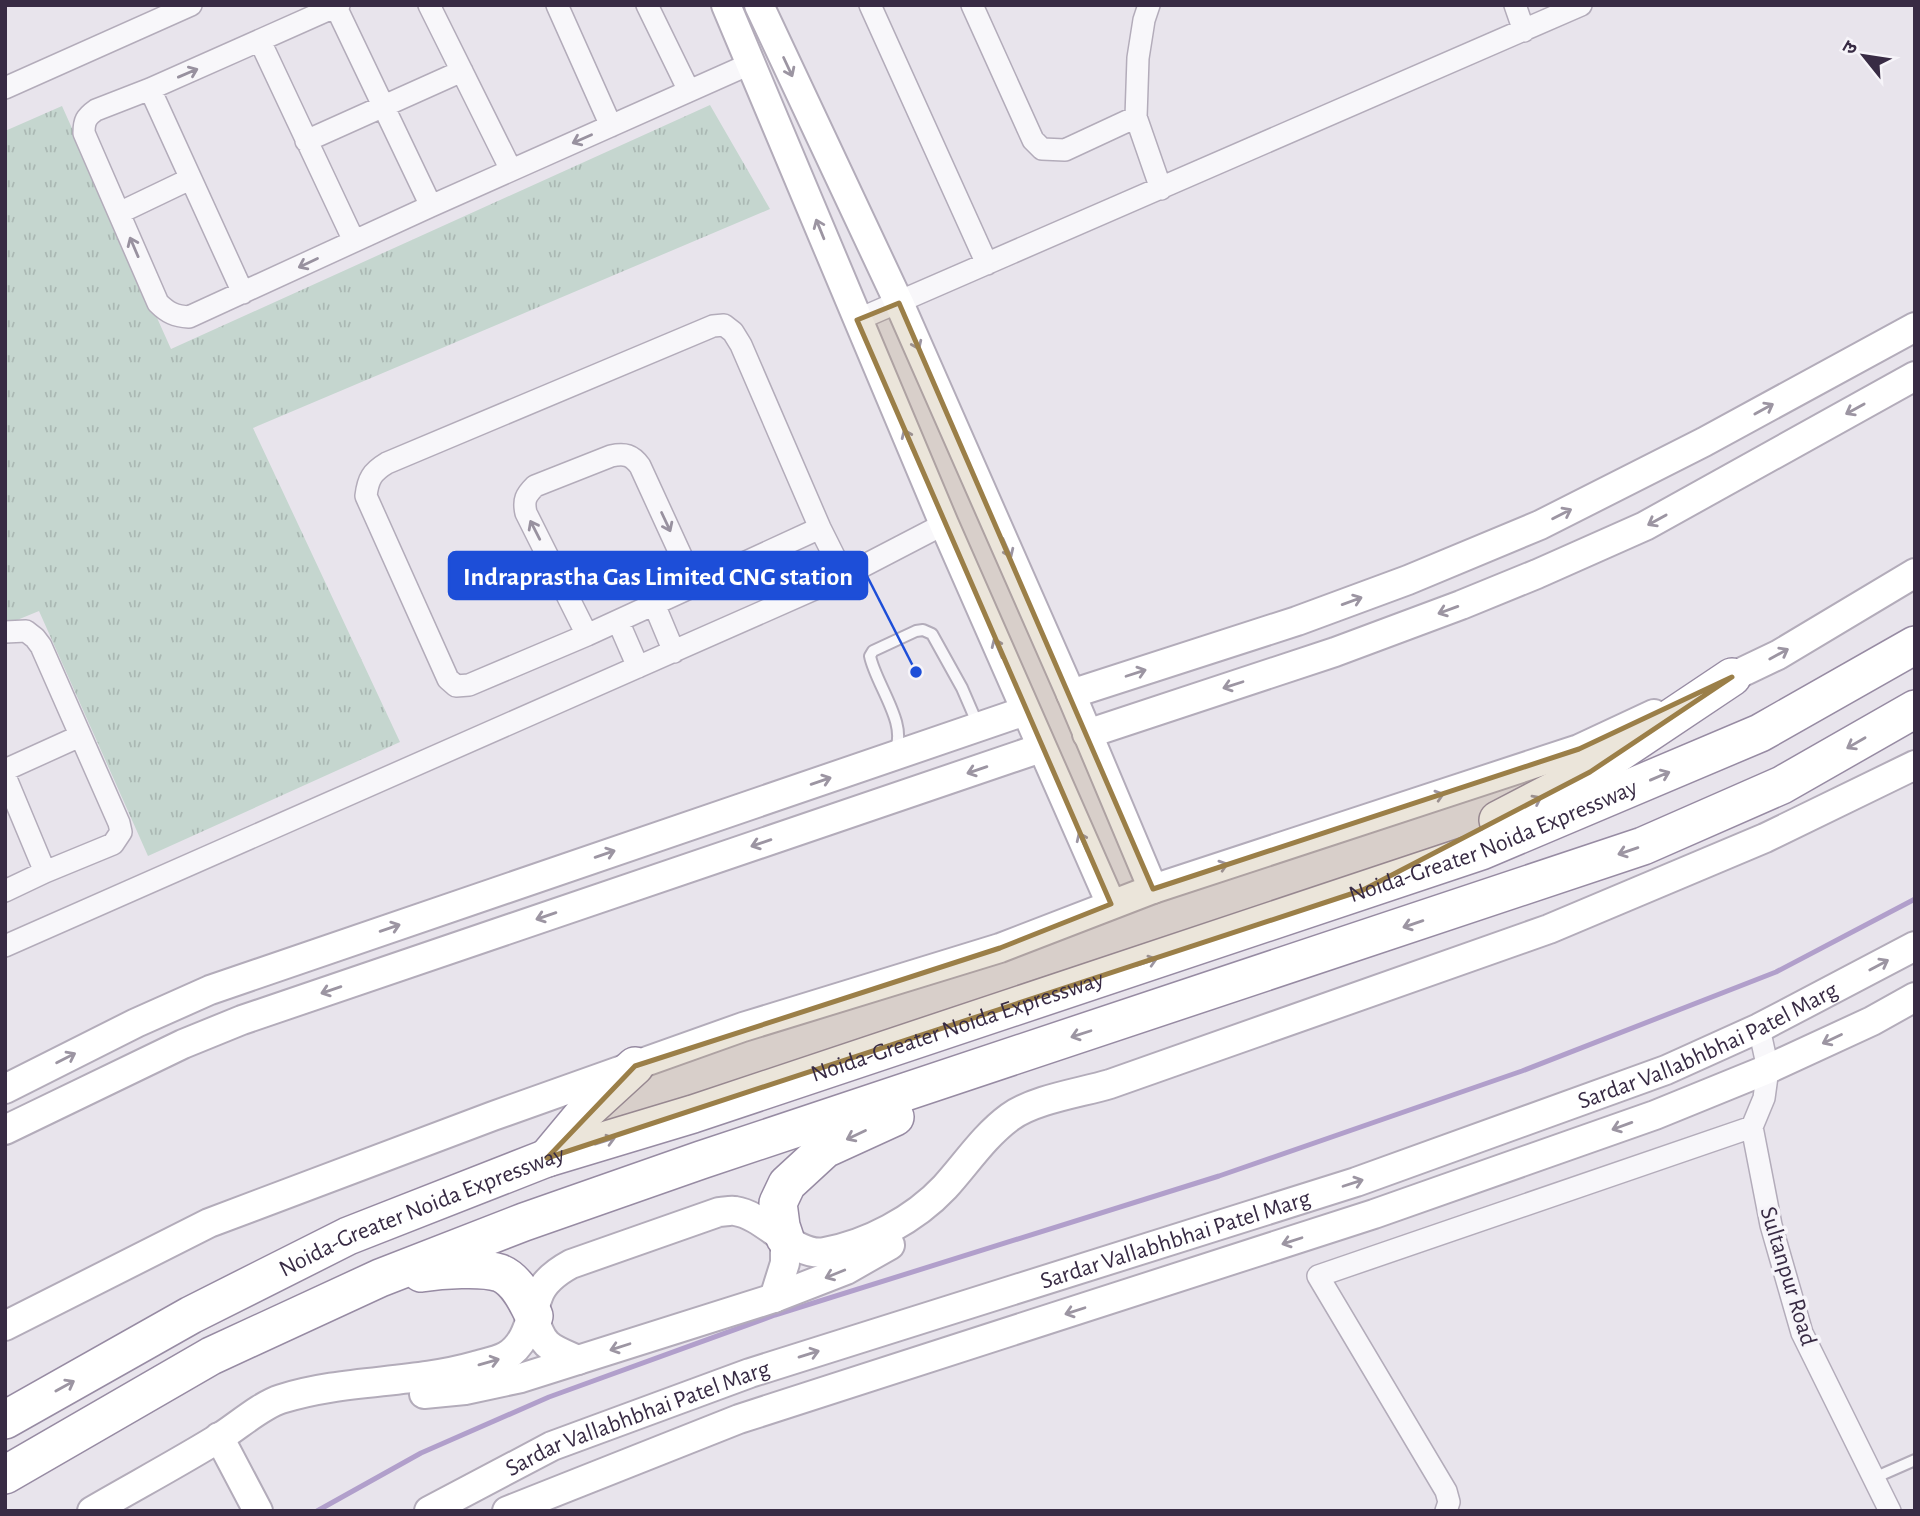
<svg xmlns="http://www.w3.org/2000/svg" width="1920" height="1516" viewBox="0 0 1920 1516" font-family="'Alegreya Sans','Noto Sans Devanagari',sans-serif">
	<defs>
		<pattern id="park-tufts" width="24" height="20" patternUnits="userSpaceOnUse" patternTransform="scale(1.75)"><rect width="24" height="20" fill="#c5d6cf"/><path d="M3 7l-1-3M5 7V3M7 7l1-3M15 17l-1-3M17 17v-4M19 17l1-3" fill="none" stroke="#aab8b3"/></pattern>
	</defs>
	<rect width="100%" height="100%" fill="#e8e4ec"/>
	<!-- park -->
	<path fill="url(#park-tufts)" d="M710,105L770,209L253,428L400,742L148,856L39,611L5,625V131L62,106L171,349Z"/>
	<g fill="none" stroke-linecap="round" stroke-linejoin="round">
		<!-- stream -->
		<path stroke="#b19fcb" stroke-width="5" d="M317,1511L421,1453L549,1397L775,1315L1219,1176L1522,1071L1776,972L1915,899"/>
		<!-- lane casing -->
		<g stroke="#b3acba" stroke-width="14">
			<path id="lane" d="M894,751C910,727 875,683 870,656L873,651L916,631L923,630L932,634L962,688L978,725
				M1874,1478L1915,1460"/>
		</g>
		<!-- street casing -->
		<g stroke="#b3acba" stroke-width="24">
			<path id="street" d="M339,5L150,89L96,110C86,117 84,121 84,133L158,303C168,313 175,316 189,317L431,206L752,63
				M429,5L511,170
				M557,5L611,126
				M647,5L689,91
				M870,5L987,264
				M972,5L1033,140L1042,149L1065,150L1136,117
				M1149,5L1144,20L1138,58L1136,117L1161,189
				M1515,5L1524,31
				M336,7L431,206
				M260,41L354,241
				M5,88L191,5
				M150,89L243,293
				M306,141L462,71
				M119,213L190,179
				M857,320L1581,5
				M820,528L587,635L469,685L456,686L448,679L366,496C368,479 372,472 387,463L713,326L724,325L733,332L741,345L820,528L844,576
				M654,604L674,652
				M618,621L638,667
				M5,632L26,631L35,638L41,646L119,823L121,832L113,844L45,872L5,891
				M587,635L526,513C523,500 526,495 535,486L611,456C625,453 632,455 640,466L695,586
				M5,770L80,736
				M5,776L45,872
				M5,946L844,576L944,524
				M1759,1028L1768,1069L1764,1098L1752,1127L1771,1225L1802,1333L1890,1511
				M1446,1511L1449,1502L1446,1491L1318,1276L1752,1127"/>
		</g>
		<!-- secondary casing -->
		<g stroke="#b3acba" stroke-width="32">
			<g id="secondary">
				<path d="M726,5L944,524L1111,904"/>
				<path d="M759,5L899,303L1071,694L1153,889"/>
				<path d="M1713,686L1778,655L1915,573"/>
				<path d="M1071,694L1297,621L1408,580L1540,525L1704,442L1915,327"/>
				<path d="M1087,734L1335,652L1461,605L1537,574L1645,526L1915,376"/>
				<path d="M5,1089L136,1023L210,990L1025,711"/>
				<path d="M5,1130L183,1044L242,1020L1041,748"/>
				<path d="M774,1298L785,1263V1238"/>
				<path d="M534,1316C542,1347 550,1348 578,1360"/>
				<path d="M5,1326L209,1223L493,1116L743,1027L1000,948L1153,889L1579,749L1654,714"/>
				<path d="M424,1394L465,1390L521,1378L774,1298L846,1270L890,1245"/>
				<path d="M219,1437L258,1511"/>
				<path d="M92,1511C135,1486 180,1462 222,1436C239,1425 262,1405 281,1399C344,1379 412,1384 475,1366C485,1363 497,1361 506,1356C527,1344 530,1318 538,1297C543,1282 558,1271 571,1264L719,1212C724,1212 730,1210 735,1211C765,1215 795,1258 825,1252C868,1244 914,1220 945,1187C966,1164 984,1136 1010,1117C1035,1099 1080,1093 1110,1084L1549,929L1765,838L1915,765"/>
				<path id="s1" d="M429,1511L552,1446L750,1373L1356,1182L1666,1070L1759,1028L1915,946"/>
				<path d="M507,1511L739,1419L1374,1214L1655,1115L1768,1069L1872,1021L1915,997"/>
			</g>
		</g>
		<!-- highway casing -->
		<g stroke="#978ba3" stroke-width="40">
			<g id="highway">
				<path d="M1498,820L1590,772L1732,677"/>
				<path d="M547,1158L587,1110L635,1066"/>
				<path d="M785,1238L781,1226L778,1203L787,1184L825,1149L895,1117"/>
				<path d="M421,1273C441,1270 482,1267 500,1273C517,1280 527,1301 534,1316"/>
				<path id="s2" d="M5,1420L191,1315L348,1236L547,1158L693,1114L1481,851L1760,733L1915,645"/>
				<path d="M5,1475L211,1356L380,1278L524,1222L701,1160L1643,846L1782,785L1915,709"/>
			</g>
		</g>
		<!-- lane -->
		<use href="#lane" stroke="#f8f7fa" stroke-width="10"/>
		<!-- street -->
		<use href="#street" stroke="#f8f7fa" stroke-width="21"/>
		<!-- secondary -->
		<use href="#secondary" stroke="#fff" stroke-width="28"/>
		<!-- highway -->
		<use href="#highway" stroke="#fff" stroke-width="37"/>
	</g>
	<!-- one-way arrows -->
	<defs><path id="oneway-shaft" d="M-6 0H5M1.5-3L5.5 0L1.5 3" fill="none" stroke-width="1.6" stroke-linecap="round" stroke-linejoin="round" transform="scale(1.75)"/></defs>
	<g stroke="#9c95a2">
		<use href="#oneway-shaft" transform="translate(788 67) rotate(65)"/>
		<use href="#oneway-shaft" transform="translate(820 229) rotate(-112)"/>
		<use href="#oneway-shaft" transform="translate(915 340) rotate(66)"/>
		<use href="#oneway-shaft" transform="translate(1764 409) rotate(-29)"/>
		<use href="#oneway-shaft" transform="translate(1855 409) rotate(151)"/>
		<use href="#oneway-shaft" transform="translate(908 439) rotate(-113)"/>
		<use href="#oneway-shaft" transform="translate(1562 514) rotate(-27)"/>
		<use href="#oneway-shaft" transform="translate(1657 520) rotate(151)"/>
		<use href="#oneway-shaft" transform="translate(1007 548) rotate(66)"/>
		<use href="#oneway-shaft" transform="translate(1352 601) rotate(-20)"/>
		<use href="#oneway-shaft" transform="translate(1448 610) rotate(160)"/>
		<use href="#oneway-shaft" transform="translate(998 648) rotate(-113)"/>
		<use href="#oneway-shaft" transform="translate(1779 654) rotate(-29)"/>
		<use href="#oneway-shaft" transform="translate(1136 673) rotate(-18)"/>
		<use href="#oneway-shaft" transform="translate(1233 685) rotate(162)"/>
		<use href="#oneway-shaft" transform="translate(1856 743) rotate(150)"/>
		<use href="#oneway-shaft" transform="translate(977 770) rotate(161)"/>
		<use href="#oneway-shaft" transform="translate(1660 776) rotate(-23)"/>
		<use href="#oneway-shaft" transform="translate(821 781) rotate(-19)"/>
		<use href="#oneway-shaft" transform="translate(1434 797) rotate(-18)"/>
		<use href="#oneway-shaft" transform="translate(1532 802) rotate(-27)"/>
		<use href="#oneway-shaft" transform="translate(1083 842) rotate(-114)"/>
		<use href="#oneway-shaft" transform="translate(761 843) rotate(161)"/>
		<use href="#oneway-shaft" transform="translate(1628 851) rotate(161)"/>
		<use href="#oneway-shaft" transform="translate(605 854) rotate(-19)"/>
		<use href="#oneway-shaft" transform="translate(1218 867) rotate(-18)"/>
		<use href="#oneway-shaft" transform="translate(546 916) rotate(161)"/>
		<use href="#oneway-shaft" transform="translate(1413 924) rotate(161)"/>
		<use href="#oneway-shaft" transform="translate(390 928) rotate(-19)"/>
		<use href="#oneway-shaft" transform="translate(1147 962) rotate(-18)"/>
		<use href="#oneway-shaft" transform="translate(1879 965) rotate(-28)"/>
		<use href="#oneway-shaft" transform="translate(331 990) rotate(161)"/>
		<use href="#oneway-shaft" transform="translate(1081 1034) rotate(162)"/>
		<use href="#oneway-shaft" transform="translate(1832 1039) rotate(155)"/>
		<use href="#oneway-shaft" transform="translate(66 1058) rotate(-27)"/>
		<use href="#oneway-shaft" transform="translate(1622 1126) rotate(160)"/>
		<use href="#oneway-shaft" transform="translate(856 1135) rotate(155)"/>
		<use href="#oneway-shaft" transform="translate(605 1141) rotate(-17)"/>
		<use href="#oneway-shaft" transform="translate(1353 1183) rotate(-18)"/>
		<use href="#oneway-shaft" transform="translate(1292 1241) rotate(162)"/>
		<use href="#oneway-shaft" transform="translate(835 1274) rotate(158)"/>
		<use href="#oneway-shaft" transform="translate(1075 1311) rotate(162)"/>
		<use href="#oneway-shaft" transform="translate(620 1347) rotate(162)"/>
		<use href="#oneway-shaft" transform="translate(809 1354) rotate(-17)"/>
		<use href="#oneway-shaft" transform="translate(489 1362) rotate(-16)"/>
		<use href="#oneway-shaft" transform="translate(65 1386) rotate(-29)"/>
	</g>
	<g stroke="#98919f">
		<use href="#oneway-shaft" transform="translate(188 73) rotate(-23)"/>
		<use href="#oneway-shaft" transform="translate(582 139) rotate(156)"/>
		<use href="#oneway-shaft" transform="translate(134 247) rotate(-113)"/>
		<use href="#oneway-shaft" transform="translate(308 263) rotate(155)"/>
		<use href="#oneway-shaft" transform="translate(666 522) rotate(65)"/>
		<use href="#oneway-shaft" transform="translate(535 530) rotate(-117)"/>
	</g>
	<!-- marked area -->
	<path fill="#9b7f48" fill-opacity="0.2" stroke="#9b7f48" stroke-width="5" stroke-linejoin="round" d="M899,303L1153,889L1579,749L1732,677L1590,772L1363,890L547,1158L635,1066L1000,948L1111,904L857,320Z"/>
	<g text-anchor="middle" stroke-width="7" stroke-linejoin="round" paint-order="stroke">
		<!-- street labels -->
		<g font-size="24" fill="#382b44" stroke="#f6f4f9">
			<text dy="8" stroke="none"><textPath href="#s2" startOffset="1601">Noida-Greater Noida Expressway</textPath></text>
			<text dy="8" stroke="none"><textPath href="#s2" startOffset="1034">Noida-Greater Noida Expressway</textPath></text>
			<text dy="8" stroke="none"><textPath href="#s1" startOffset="1363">Sardar Vallabhbhai Patel Marg</textPath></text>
			<text dy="8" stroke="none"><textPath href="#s2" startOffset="467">Noida-Greater Noida Expressway</textPath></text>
			<text dy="8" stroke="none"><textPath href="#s1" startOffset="796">Sardar Vallabhbhai Patel Marg</textPath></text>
			<text transform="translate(1789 1276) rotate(73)" y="8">Sultanpur Road</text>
			<text dy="8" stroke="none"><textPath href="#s1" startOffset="229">Sardar Vallabhbhai Patel Marg</textPath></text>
		</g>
	</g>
	<!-- callouts -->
	<path fill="none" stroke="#1d4ed8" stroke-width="2.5" d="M916 672L867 576"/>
	<circle fill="#1d4ed8" stroke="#f6f4f9" stroke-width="2.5" cx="916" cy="672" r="7"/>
	<rect fill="#1d4ed8" stroke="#1d4ed8" stroke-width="2.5" x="449" y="552" width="418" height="47" rx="7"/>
	<g font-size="26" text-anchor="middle" font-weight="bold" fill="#fff">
		<text x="658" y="585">Indraprastha Gas Limited CNG station</text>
	</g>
	<!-- border -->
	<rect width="1920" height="1516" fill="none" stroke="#382b44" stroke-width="14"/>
	<!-- north arrow -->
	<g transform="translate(1864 56) rotate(300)" stroke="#f6f4f9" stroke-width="5" paint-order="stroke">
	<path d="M0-5L12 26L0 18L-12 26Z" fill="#382b44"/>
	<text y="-10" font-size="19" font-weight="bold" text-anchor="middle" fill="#382b44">उ</text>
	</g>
</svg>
